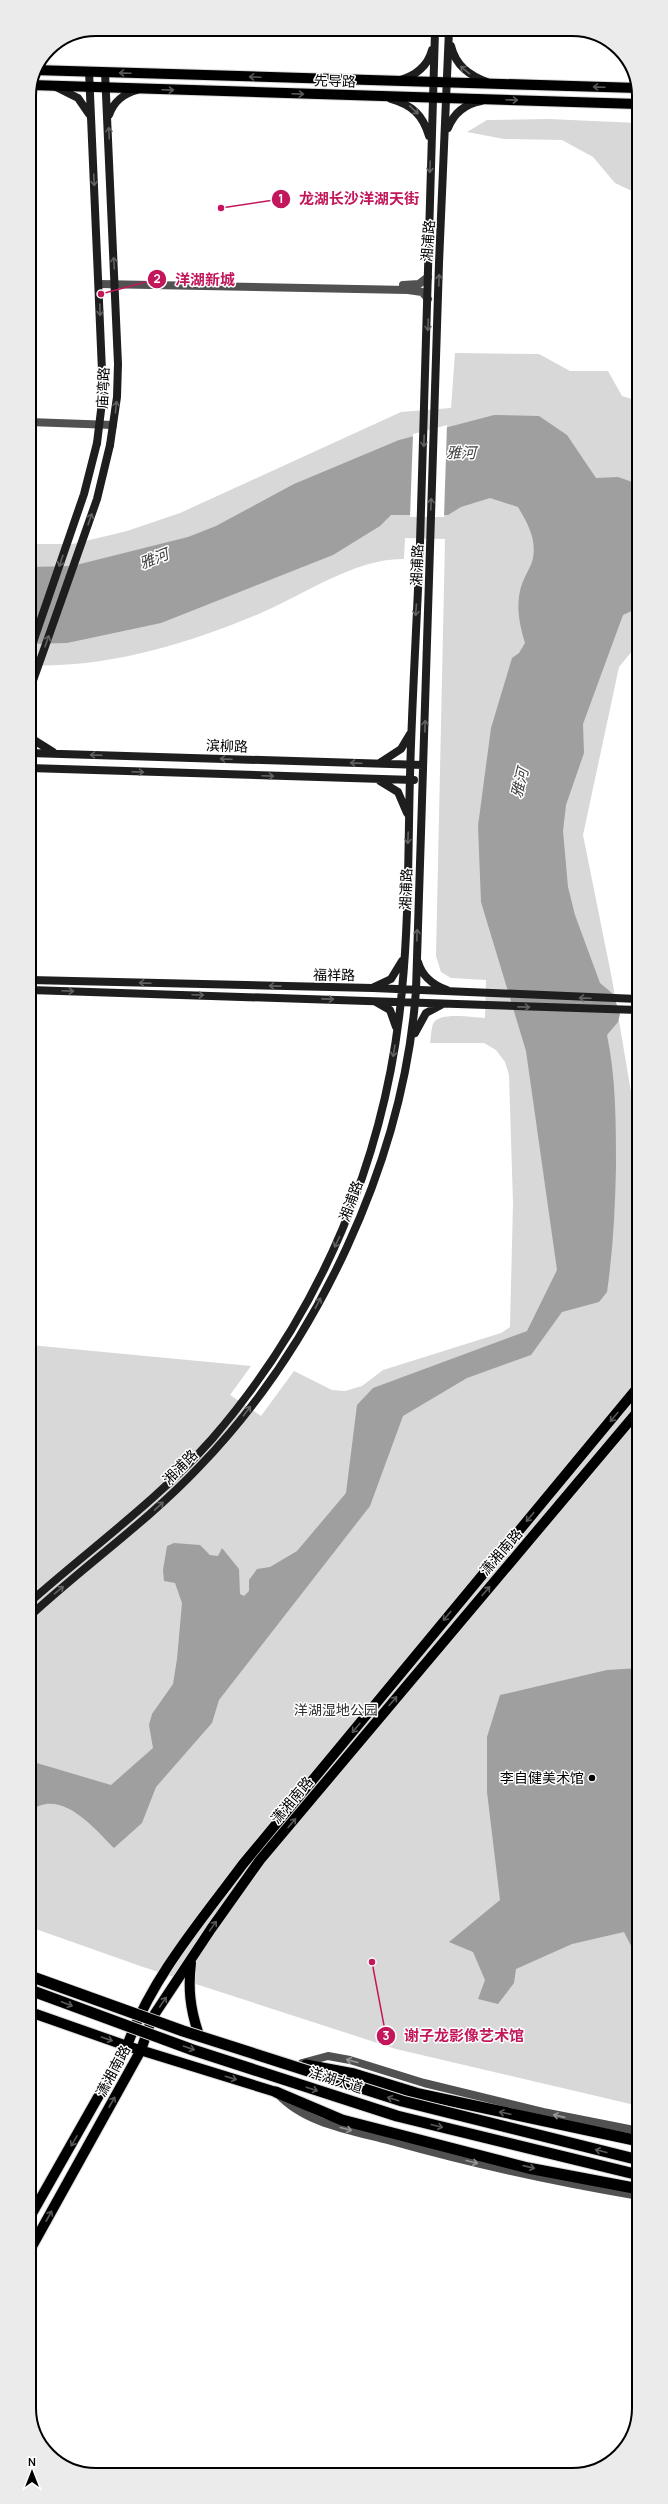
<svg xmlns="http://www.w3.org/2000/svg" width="668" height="2504" viewBox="0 0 668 2504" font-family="Manrope,'Noto Sans SC',sans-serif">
	<rect width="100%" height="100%" fill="#fff"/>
	<!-- green -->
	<path fill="#d8d8d8" d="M549,119L638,123V194L615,183L593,157L562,140L504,139L467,132L487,120Z
		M455,353L539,354L570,371H608L622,396L638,401V644L619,667L583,835L612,979L632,1098L638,1243L639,2106L396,2049L143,1967L30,1927V1345L251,1366L230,1395L261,1416L294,1371L332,1390L345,1391L362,1386L383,1370L501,1333L510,1327L513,1203L509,1075L505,1062L496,1050L484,1043H430C431,1038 431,1029 433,1024C439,1011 473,1018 485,1018L486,980L451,978L441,972L436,956L445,539L405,538L404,559C356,558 305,594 261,613C190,643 107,669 29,665V544H73L127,531L180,513L401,412L451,408Z"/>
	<!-- water -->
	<path fill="#9f9f9f" d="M494,415L539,416L567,435L596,478L618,477L638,484V608L623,615L583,724L584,753L566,805L563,831L568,887L575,915L600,983L613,994L620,1014L618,1022L607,1035C616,1078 616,1123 616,1168C615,1210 613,1251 607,1292L599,1302L562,1312L531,1355L467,1378L403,1416L370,1506L219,1700L212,1723L156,1787L142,1823L114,1848C94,1828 61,1787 30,1811V1761L111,1785L153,1748L149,1725L152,1714L173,1684L177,1659L182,1603L175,1583L164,1581L163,1570L167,1546L174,1543L200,1545L210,1555L218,1556L222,1548L239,1569L240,1594L244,1596L249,1591V1580L257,1569L270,1567L297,1551L346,1493L357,1405L373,1388L527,1331L557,1270L526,1051L481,902L478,826L491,728L512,658L519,653L525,643C520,626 516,609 520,591C522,581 528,572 532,562C538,541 528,524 518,507L490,498L461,507L448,515H391L380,526L333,555L161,623L67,643L29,644V567L72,566L188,537L216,526L294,484L399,440Z
		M639,1668V1747L636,1762L639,1772V1952L635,1954L624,1932L572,1944L516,1969L514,1983L498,2004L478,1999L485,1980L473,1952L449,1942L500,1900L487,1792V1737L500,1695L607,1670Z"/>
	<!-- pier -->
	<path fill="#fff" d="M447,425L444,517H410L413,434Z"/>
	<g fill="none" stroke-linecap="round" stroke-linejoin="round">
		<!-- primary casing -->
		<g stroke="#dbdbdb" stroke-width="12">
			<path id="primary" d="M34,70L638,88
				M31,85L638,104
				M191,1963C188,1988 190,2008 198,2032
				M30,2012L127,2046L276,2092
				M30,2217L127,2046C152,1977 200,1922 243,1864L638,1387
				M30,2250L141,2050L152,2018L211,1929L260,1860L638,1411"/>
		</g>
		<!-- trunk casing -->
		<g stroke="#dbdbdb" stroke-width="13">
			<path id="trunk" d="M306,2065L354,2074L419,2094L639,2141
				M276,2092L342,2120L528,2168L639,2189"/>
		</g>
		<!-- tertiary -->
		<path stroke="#515151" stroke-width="8" d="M99,284L408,290L422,292L428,299
			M403,285L419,284L428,277
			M29,422L113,425
			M302,2063L328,2056L350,2060L424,2083L543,2112L639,2131
			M278,2094C305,2124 354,2131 391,2141C473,2164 555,2182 639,2196"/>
		<!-- secondary -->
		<path stroke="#1e1e1e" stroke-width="8" d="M451,46C456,66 469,75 487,82
			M89,71L103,394L97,443
			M105,72L118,364L117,397L110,445
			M400,80C415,76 428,66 432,50
			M56,87L78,98L89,114
			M391,99C412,105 423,115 429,136
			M109,115C114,101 123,94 137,90
			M448,128C454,113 465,104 481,101
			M29,737L53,752
			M29,753L423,765
			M381,762L401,749L410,734
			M29,768L414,780
			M380,781L398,792L407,813
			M418,962C422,976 433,985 447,990
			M30,980L373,988L638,999
			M374,987L391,979L402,961
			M30,990L638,1010
			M376,1002L390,1010L396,1027
			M415,1033L426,1013L441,1005
			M30,1602C91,1548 158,1500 212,1439C321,1313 387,1156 402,990C409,919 408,847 410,776C412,698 417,621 420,543L435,31
			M30,1616C85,1565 147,1522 199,1467C317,1345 404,1160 416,990L439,263L449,30"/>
		<!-- primary -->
		<use href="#primary" stroke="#000" stroke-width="10"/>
		<!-- trunk -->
		<use href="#trunk" stroke="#000" stroke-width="11"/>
		<!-- trunk-bridge casing -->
		<g stroke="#dbdbdb" stroke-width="13" stroke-linecap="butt">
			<path id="trunk-bridge" d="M30,1976L183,2031L402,2101L639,2160
				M30,1990L193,2050L397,2116L639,2175"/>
		</g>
		<!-- secondary-bridge -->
		<path stroke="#1e1e1e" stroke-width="8" d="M29,654L84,494L97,443
			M29,692L97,499L110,445"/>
		<!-- trunk-bridge -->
		<use href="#trunk-bridge" stroke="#000" stroke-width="11"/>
	</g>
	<!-- one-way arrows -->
	<defs><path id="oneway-shaft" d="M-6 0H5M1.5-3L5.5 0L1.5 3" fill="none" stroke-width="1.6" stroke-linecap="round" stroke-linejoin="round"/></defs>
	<g stroke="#626262">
		<use href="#oneway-shaft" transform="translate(465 70) rotate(-140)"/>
		<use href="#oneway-shaft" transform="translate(414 110) rotate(43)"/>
		<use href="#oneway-shaft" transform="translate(109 133) rotate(-93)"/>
		<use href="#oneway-shaft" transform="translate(430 167) rotate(92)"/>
		<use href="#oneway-shaft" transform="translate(94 180) rotate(87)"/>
		<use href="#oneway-shaft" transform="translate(114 263) rotate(-93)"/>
		<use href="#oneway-shaft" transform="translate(439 280) rotate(-88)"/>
		<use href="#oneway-shaft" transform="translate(100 310) rotate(88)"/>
		<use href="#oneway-shaft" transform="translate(428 325) rotate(92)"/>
		<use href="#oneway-shaft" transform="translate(116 407) rotate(-84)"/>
		<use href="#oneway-shaft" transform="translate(424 441) rotate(92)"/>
		<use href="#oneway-shaft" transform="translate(431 504) rotate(-88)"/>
		<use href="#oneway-shaft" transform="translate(90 519) rotate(-71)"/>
		<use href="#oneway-shaft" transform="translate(61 561) rotate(109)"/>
		<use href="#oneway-shaft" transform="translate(416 610) rotate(94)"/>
		<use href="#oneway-shaft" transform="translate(47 641) rotate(-71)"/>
		<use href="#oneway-shaft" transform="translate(425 726) rotate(-88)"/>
		<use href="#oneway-shaft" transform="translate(96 755) rotate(-178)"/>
		<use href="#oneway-shaft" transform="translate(226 759) rotate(-178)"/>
		<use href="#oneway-shaft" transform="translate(356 763) rotate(-178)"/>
		<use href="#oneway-shaft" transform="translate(138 772) rotate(2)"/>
		<use href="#oneway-shaft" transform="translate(268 776) rotate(2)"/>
		<use href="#oneway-shaft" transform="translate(408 838) rotate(92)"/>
		<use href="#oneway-shaft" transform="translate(417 935) rotate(-88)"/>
		<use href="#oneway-shaft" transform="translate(145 983) rotate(-178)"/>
		<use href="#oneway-shaft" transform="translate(275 986) rotate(-179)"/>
		<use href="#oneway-shaft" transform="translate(68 991) rotate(2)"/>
		<use href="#oneway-shaft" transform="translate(198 995) rotate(2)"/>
		<use href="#oneway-shaft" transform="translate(585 998) rotate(-178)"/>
		<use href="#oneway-shaft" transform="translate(328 999) rotate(1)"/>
		<use href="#oneway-shaft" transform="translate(524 1007) rotate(1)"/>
		<use href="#oneway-shaft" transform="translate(394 1051) rotate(99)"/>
		<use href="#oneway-shaft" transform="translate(337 1242) rotate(116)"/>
		<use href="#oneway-shaft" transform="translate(318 1303) rotate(-63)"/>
		<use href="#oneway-shaft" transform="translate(247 1411) rotate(-53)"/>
		<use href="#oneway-shaft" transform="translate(159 1506) rotate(-43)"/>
		<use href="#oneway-shaft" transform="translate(59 1590) rotate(-40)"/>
	</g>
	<g stroke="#595959">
		<use href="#oneway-shaft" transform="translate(125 73) rotate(-178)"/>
		<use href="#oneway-shaft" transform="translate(255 77) rotate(-178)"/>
		<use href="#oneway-shaft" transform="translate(599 87) rotate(-178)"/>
		<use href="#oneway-shaft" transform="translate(168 90) rotate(2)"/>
		<use href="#oneway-shaft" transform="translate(298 94) rotate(2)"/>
		<use href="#oneway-shaft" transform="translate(512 100) rotate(2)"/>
		<use href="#oneway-shaft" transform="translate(614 1417) rotate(130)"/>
		<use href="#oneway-shaft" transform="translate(530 1517) rotate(130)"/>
		<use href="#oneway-shaft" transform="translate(486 1591) rotate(-49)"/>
		<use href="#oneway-shaft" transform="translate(447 1616) rotate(130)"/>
		<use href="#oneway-shaft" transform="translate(393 1701) rotate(-50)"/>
		<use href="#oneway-shaft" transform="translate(356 1728) rotate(130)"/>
		<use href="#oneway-shaft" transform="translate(292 1823) rotate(-50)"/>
		<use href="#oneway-shaft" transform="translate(213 1926) rotate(-55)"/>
		<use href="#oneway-shaft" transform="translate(163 2002) rotate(-56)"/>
		<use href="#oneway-shaft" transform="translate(67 2004) rotate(21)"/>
		<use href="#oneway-shaft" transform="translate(107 2039) rotate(19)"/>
		<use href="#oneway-shaft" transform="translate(189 2048) rotate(19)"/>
		<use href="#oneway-shaft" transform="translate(231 2078) rotate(17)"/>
		<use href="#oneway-shaft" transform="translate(312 2089) rotate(18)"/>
		<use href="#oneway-shaft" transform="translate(393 2099) rotate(-162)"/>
		<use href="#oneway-shaft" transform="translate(112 2102) rotate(-61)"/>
		<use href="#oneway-shaft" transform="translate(505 2113) rotate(-168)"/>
		<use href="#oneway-shaft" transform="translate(437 2126) rotate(14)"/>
		<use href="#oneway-shaft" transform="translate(74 2141) rotate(120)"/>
		<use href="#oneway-shaft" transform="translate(601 2151) rotate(-166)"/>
		<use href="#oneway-shaft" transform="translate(529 2167) rotate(13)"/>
		<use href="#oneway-shaft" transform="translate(49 2216) rotate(-61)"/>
	</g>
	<g stroke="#979797">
		<use href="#oneway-shaft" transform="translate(352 2061) rotate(-165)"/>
		<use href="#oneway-shaft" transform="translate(559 2116) rotate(-167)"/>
		<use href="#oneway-shaft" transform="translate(346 2129) rotate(15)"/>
		<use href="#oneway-shaft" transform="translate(472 2162) rotate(14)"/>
	</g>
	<!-- markers -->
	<circle fill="#000" stroke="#fff" stroke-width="1.5" cx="592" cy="1778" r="4"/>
	<g text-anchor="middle" stroke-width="3" stroke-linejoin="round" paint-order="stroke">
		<!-- street labels -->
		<g font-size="14" fill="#000" stroke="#fff">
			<text transform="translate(335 81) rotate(2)" y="5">先导路</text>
			<text transform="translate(428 241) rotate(-86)" y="5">湘浦路</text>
			<text transform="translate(103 388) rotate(-87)" y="5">庙湾路</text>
			<text transform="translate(417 565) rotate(-88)" y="5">湘浦路</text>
			<text transform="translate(227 746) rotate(2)" y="5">滨柳路</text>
			<text transform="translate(406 889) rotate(-88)" y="5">湘浦路</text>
			<text transform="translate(334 975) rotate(1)" y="5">福祥路</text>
			<text transform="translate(351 1201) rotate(-70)" y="5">湘浦路</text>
			<text transform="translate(180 1467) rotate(-45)" y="5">湘浦路</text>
			<text transform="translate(501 1552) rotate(-49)" y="5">潇湘南路</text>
			<text transform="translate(292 1800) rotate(-50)" y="5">潇湘南路</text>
			<text transform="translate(113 2071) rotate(-62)" y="5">潇湘南路</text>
			<text transform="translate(336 2080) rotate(18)" y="5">洋湖大道</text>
		</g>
		<!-- park labels -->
		<g font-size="14" fill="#2f2f2f" stroke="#fff">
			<text x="336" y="1715">洋湖湿地公园</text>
		</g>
		<!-- poi labels -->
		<g font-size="14" fill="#000" stroke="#fff" text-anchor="end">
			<text x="584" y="1783">李自健美术馆</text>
		</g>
		<!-- water labels -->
		<g font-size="15" font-style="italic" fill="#404040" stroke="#fff">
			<text x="461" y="458">雅河</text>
			<text transform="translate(154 559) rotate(-22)" y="5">雅河</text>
			<text transform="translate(520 783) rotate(-76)" y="5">雅河</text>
		</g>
	</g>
	<!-- crop -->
	<path d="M0 0H668V2504H0ZM96 36H572A60 60 0 0 1 632 96V2408A60 60 0 0 1 572 2468H96A60 60 0 0 1 36 2408V96A60 60 0 0 1 96 36Z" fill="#ebebeb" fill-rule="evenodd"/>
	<path fill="none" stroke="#000" stroke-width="2" d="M96 36H572A60 60 0 0 1 632 96V2408A60 60 0 0 1 572 2468H96A60 60 0 0 1 36 2408V96A60 60 0 0 1 96 36Z"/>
	<!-- callouts -->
	<path fill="none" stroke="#c2185b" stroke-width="1.5" d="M221 208L281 199M101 294L157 279M372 1962L386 2036"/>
	<g fill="#c2185b" stroke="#fff" stroke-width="1.5">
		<circle cx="221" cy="208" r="4"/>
		<circle cx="101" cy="294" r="4"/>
		<circle cx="372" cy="1962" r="4"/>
		<circle cx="281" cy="199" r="10"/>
		<circle cx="157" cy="279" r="10"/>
		<circle cx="386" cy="2036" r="10"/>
	</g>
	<g font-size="12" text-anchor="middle" font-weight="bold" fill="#fff">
		<text x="281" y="203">1</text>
		<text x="157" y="283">2</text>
		<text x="386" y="2040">3</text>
	</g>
	<g font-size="15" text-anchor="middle" font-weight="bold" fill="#c2185b" stroke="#fff" stroke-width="3" stroke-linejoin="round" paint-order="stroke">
		<text x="359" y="204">龙湖长沙洋湖天街</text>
		<text x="205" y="285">洋湖新城</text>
		<text x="464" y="2041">谢子龙影像艺术馆</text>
	</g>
	<!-- north arrow -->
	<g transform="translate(32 2472)" stroke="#ffffff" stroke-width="3" paint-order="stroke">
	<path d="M0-3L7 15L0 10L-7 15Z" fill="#000000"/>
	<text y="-6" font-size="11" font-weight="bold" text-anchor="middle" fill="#000000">N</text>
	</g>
</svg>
